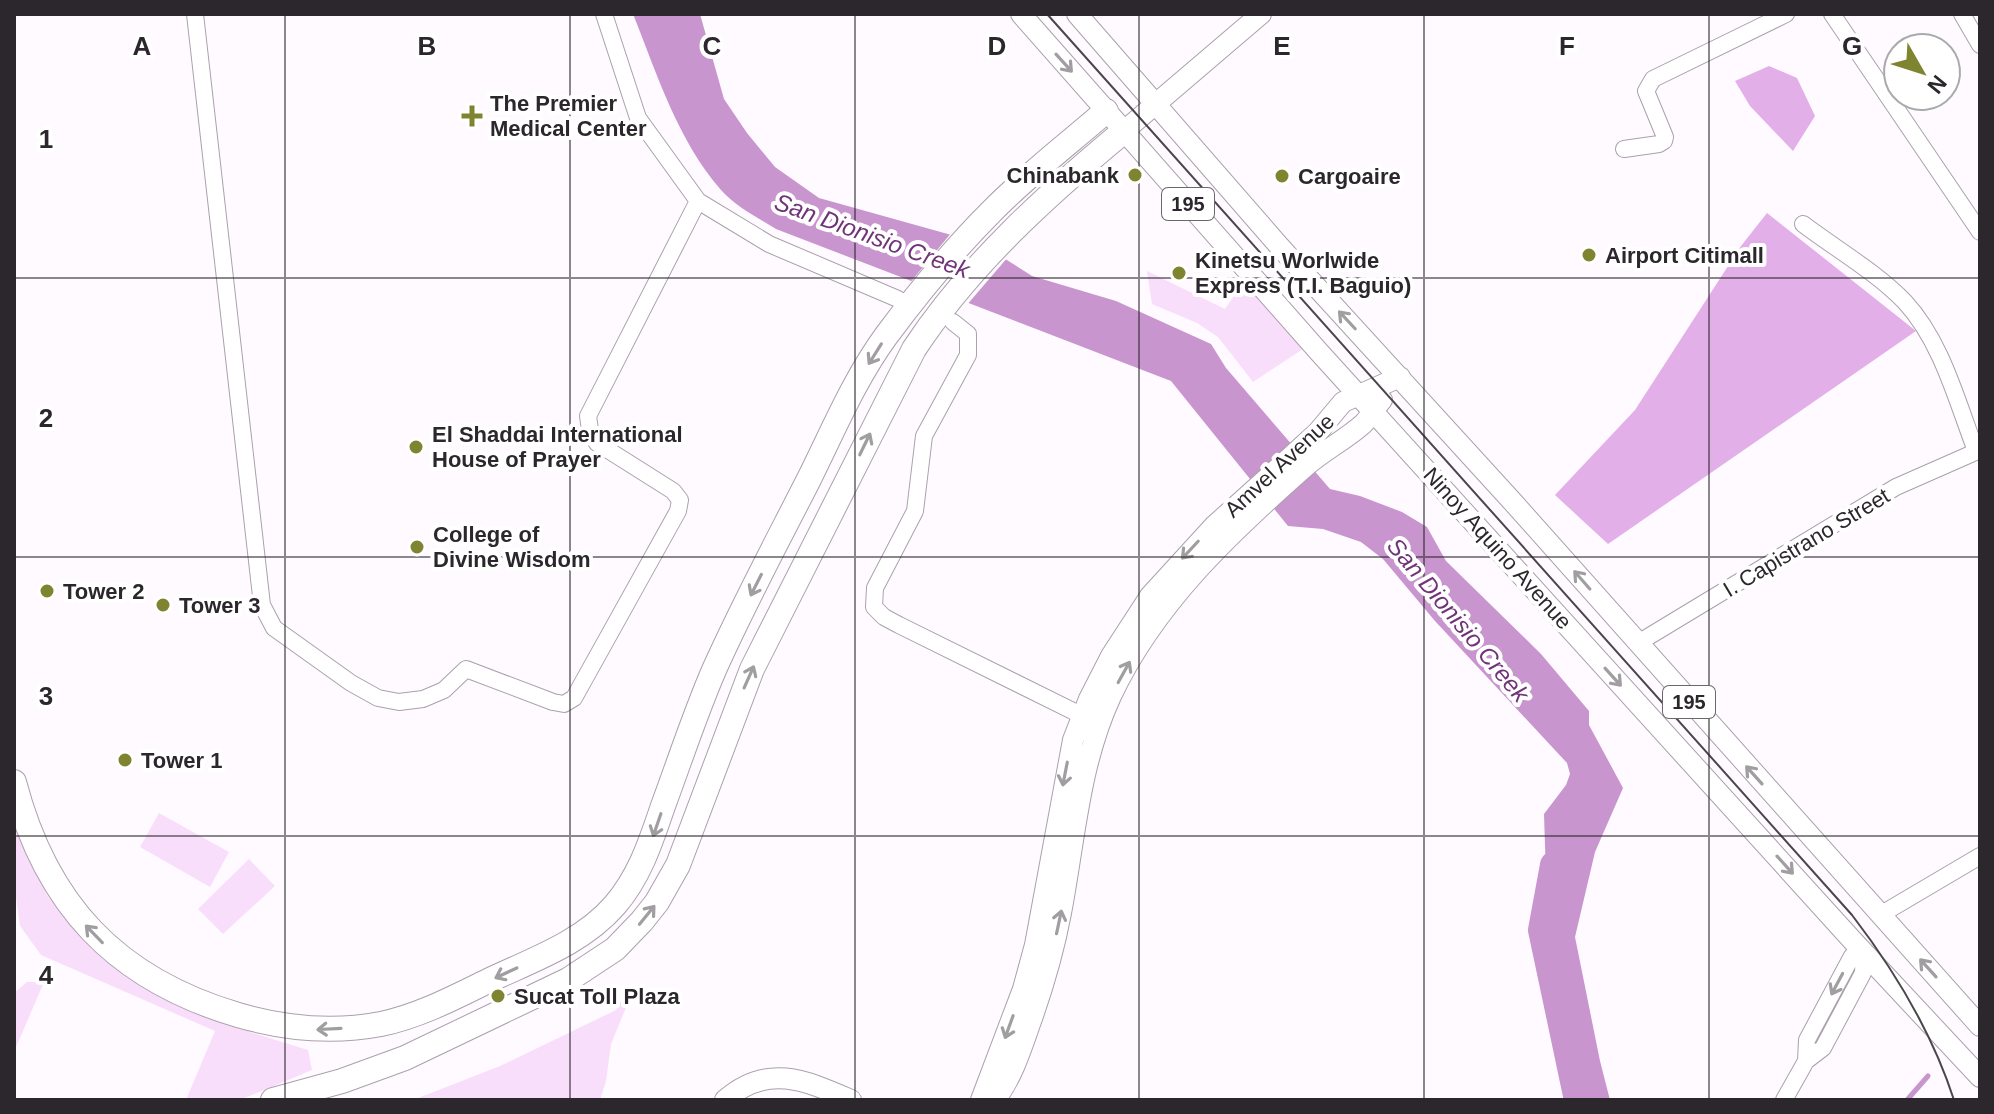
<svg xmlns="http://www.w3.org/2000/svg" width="1994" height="1114" viewBox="0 0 1994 1114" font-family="Helvetica,sans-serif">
	<rect width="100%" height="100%" fill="#fefaff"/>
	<!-- green -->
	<path fill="#f8defb" d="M1147,271L1225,309L1245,280L1306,347L1253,382L1218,337L1197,323L1152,304Z
		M159,813L229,852L210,887L140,847Z
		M14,814L46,894L92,949L149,991L224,1024L308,1050L312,1070L240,1100H186L215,1031L41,955L20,926L14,883Z
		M249,859L275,886L223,934L198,909Z
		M27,982H44L14,1052V993Z
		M624,996L630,998L611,1044L606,1081L600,1100H413L500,1066L616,1010Z"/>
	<!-- forest -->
	<path fill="#e3afe9" d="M1769,66L1797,78L1815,116L1793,151L1750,106L1735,81Z
		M1767,213L1916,331L1608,544L1555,495L1635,410L1741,246Z"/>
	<!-- water -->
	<path fill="#c895ce" d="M633,14H700L724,99L747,133L775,167L819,198L980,243L1032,276L1116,301L1211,344L1226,368L1330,489L1360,496L1402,512L1427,527L1446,561L1541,654L1589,711V725L1623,788L1595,852L1575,937L1600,1061L1610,1100H1581L1548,939L1544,814L1566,785L1570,774L1567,763L1435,621L1383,559L1361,542L1323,529L1288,526L1171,381L776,229C757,217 736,207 721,190C678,141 657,74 633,14Z"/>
	<!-- pier -->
	<path fill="#fefaff" d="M952,232L981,240L1008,257L966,306L909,284Z"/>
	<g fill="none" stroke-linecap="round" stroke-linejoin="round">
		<!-- stream -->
		<path stroke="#c895ce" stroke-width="5" d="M1907,1100L1928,1076"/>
		<!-- river -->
		<path stroke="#c895ce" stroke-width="28" d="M1554,865L1542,930L1578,1100"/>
		<!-- minor casing -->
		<g stroke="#aba0ac" stroke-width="18">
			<path id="minor" d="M195,14L262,605L274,628L351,683L378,698L399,702L423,699L444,690L466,669L553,702L564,704L574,698L678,511L680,500L673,491L597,443L590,430L588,416L698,201
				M604,14L638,118L698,201L769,244L898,299
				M1832,14L1980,232
				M1962,14L1980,45
				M1624,149L1659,144L1664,141L1665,137L1646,91L1653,79L1786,14
				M1803,224C1836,249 1876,272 1905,302C1942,342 1957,402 1976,451
				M953,322L968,334V355L924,436L915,511L875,588L874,607L884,617L899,625L1093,721
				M1638,643L1896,487L1980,450
				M1880,915L1980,856
				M1784,1100L1806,1061L1807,1040L1852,956L1864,953L1863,973L1823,1048L1806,1061"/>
		</g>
		<!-- major casing -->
		<g stroke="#aba0ac" stroke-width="22">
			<path id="major" d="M1021,14L1319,352L1853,941L1980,1077
				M1077,14L1280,247L1511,500L1980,1026
				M1124,131L1261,14
				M725,1100C767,1063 805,1080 851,1100
				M981,1100L1023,989L1035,945L1073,740L1089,699L1111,656L1150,596L1214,526L1317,433L1343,402L1400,377
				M995,1100C1012,1078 1021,1050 1030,1024C1043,988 1054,950 1061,913C1075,840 1079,765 1111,696C1155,603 1229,534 1305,467C1323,451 1345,440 1363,424C1370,417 1375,408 1382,400"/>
		</g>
		<!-- highway casing -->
		<g stroke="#aba0ac" stroke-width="26">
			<path id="highway" d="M14,782C46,905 116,979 238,1015C286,1029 333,1033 381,1024C420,1016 457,996 492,979C535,959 583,942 615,905C640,876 651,841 663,806C680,760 695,714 714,670C743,605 777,542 809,479C833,431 854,380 886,336C918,293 953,250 991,212C1026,176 1068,144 1106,111
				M273,1100L342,1081L405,1058L568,980L615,949L642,921L657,902L678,865L752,669L914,349C970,264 1047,195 1124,131"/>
		</g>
		<!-- minor -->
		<use href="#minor" stroke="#fff" stroke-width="16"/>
		<!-- major -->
		<use href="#major" stroke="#fff" stroke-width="20"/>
		<!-- highway -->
		<use href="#highway" stroke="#fff" stroke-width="24"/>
		<!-- tram -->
		<path stroke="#4a464b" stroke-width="2" d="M1047,14L1852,915C1895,971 1932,1032 1954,1100"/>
	</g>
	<!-- one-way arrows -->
	<defs><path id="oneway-shaft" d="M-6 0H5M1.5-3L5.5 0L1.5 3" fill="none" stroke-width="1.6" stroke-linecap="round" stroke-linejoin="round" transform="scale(2)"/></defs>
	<g stroke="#a09ea0">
		<use href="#oneway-shaft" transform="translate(1064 63) rotate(48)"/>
		<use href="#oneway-shaft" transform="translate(1347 320) rotate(-133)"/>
		<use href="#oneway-shaft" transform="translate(875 354) rotate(122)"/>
		<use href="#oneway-shaft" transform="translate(865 444) rotate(-64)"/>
		<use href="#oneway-shaft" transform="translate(1190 550) rotate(133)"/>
		<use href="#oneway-shaft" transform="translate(1582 580) rotate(-131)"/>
		<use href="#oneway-shaft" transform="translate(756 585) rotate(117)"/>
		<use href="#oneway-shaft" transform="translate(1124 672) rotate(-61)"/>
		<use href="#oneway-shaft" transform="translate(749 677) rotate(-66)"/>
		<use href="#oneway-shaft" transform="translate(1613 677) rotate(48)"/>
		<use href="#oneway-shaft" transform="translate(1065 774) rotate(101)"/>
		<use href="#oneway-shaft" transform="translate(1754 775) rotate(-132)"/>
		<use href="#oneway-shaft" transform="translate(657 825) rotate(109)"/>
		<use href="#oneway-shaft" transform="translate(1785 865) rotate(48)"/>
		<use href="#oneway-shaft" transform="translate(647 915) rotate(-51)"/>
		<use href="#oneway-shaft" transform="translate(1059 922) rotate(-78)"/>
		<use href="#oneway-shaft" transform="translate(94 934) rotate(-134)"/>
		<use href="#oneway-shaft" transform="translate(1928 968) rotate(-132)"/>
		<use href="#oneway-shaft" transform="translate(506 973) rotate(155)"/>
		<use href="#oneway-shaft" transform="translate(1837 984) rotate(118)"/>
		<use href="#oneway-shaft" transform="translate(1009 1027) rotate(110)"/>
		<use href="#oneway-shaft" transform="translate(329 1029) rotate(177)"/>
	</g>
	<!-- grid -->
	<path fill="none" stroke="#2b272c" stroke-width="2" stroke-opacity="0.55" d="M285,14V1100M570,14V1100M855,14V1100M1139,14V1100M1424,14V1100M1709,14V1100M14,278H1980M14,557H1980M14,836H1980"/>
	<!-- markers -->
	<g fill="#7e842f" stroke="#fff" stroke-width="3">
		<path d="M468 104h8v8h8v8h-8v8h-8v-8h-8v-8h8z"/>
		<circle cx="1135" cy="175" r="8"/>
		<circle cx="1282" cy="176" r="8"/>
		<circle cx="1589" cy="255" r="8"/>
		<circle cx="1179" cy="273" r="8"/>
		<circle cx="416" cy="447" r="8"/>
		<circle cx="417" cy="547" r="8"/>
		<circle cx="47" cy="591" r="8"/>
		<circle cx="163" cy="605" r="8"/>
		<circle cx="125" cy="760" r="8"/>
		<circle cx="498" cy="996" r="8"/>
	</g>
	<g text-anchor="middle" stroke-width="8" stroke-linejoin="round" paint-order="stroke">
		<!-- shield labels -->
		<g fill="#fff" stroke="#6b686b" stroke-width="2">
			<rect x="1162" y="188" width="52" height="32" rx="6"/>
			<rect x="1663" y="686" width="52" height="32" rx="6"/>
		</g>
		<g font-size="20" font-weight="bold" fill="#2b272c">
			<text x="1188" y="211">195</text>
			<text x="1689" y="709">195</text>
		</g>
		<!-- poi labels -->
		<g font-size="22" font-weight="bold" fill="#2b272c" stroke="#fff" text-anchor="start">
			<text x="490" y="111">The Premier<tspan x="490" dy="25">Medical Center</tspan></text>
			<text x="1119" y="183" text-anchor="end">Chinabank</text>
			<text x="1298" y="184">Cargoaire</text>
			<text x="1605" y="263">Airport Citimall</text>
			<text x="1195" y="268">Kinetsu Worlwide<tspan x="1195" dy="25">Express (T.I. Baguio)</tspan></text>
			<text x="432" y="442">El Shaddai International<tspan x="432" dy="25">House of Prayer</tspan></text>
			<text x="433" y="542">College of<tspan x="433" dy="25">Divine Wisdom</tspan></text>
			<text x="63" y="599">Tower 2</text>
			<text x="179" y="613">Tower 3</text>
			<text x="141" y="768">Tower 1</text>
			<text x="514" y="1004">Sucat Toll Plaza</text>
		</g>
		<!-- street labels -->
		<g font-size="22" fill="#2b272c" stroke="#fff">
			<text transform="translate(1279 465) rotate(-43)" y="8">Amvel Avenue</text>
			<text transform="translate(1806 542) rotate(-31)" y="8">I. Capistrano Street</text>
			<text transform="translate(1498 548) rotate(48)" y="8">Ninoy Aquino Avenue</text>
		</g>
		<!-- water labels -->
		<g font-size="24" font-style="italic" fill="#713479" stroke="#fff">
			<text transform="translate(872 236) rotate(20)" y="8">San Dionisio Creek</text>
			<text transform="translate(1458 620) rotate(50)" y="8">San Dionisio Creek</text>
		</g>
	</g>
	<g font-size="26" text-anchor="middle" font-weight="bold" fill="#2b272c" stroke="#fff" stroke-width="8" stroke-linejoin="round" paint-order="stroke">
		<text x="142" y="55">A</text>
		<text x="427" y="55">B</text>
		<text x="712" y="55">C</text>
		<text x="997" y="55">D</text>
		<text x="1282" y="55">E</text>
		<text x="1567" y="55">F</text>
		<text x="1852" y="55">G</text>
		<text x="46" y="148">1</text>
		<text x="46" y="427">2</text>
		<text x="46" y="705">3</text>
		<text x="46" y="984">4</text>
	</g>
	<!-- border -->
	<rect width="1994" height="1114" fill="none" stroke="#2b272c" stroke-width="32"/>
	<!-- north arrow -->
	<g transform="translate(1922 72) rotate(129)"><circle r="38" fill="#ffffff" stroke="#aaa9ab" stroke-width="2"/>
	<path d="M0-6L14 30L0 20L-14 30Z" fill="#7e842f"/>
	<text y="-12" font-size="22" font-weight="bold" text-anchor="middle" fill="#2b272c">N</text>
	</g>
</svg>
